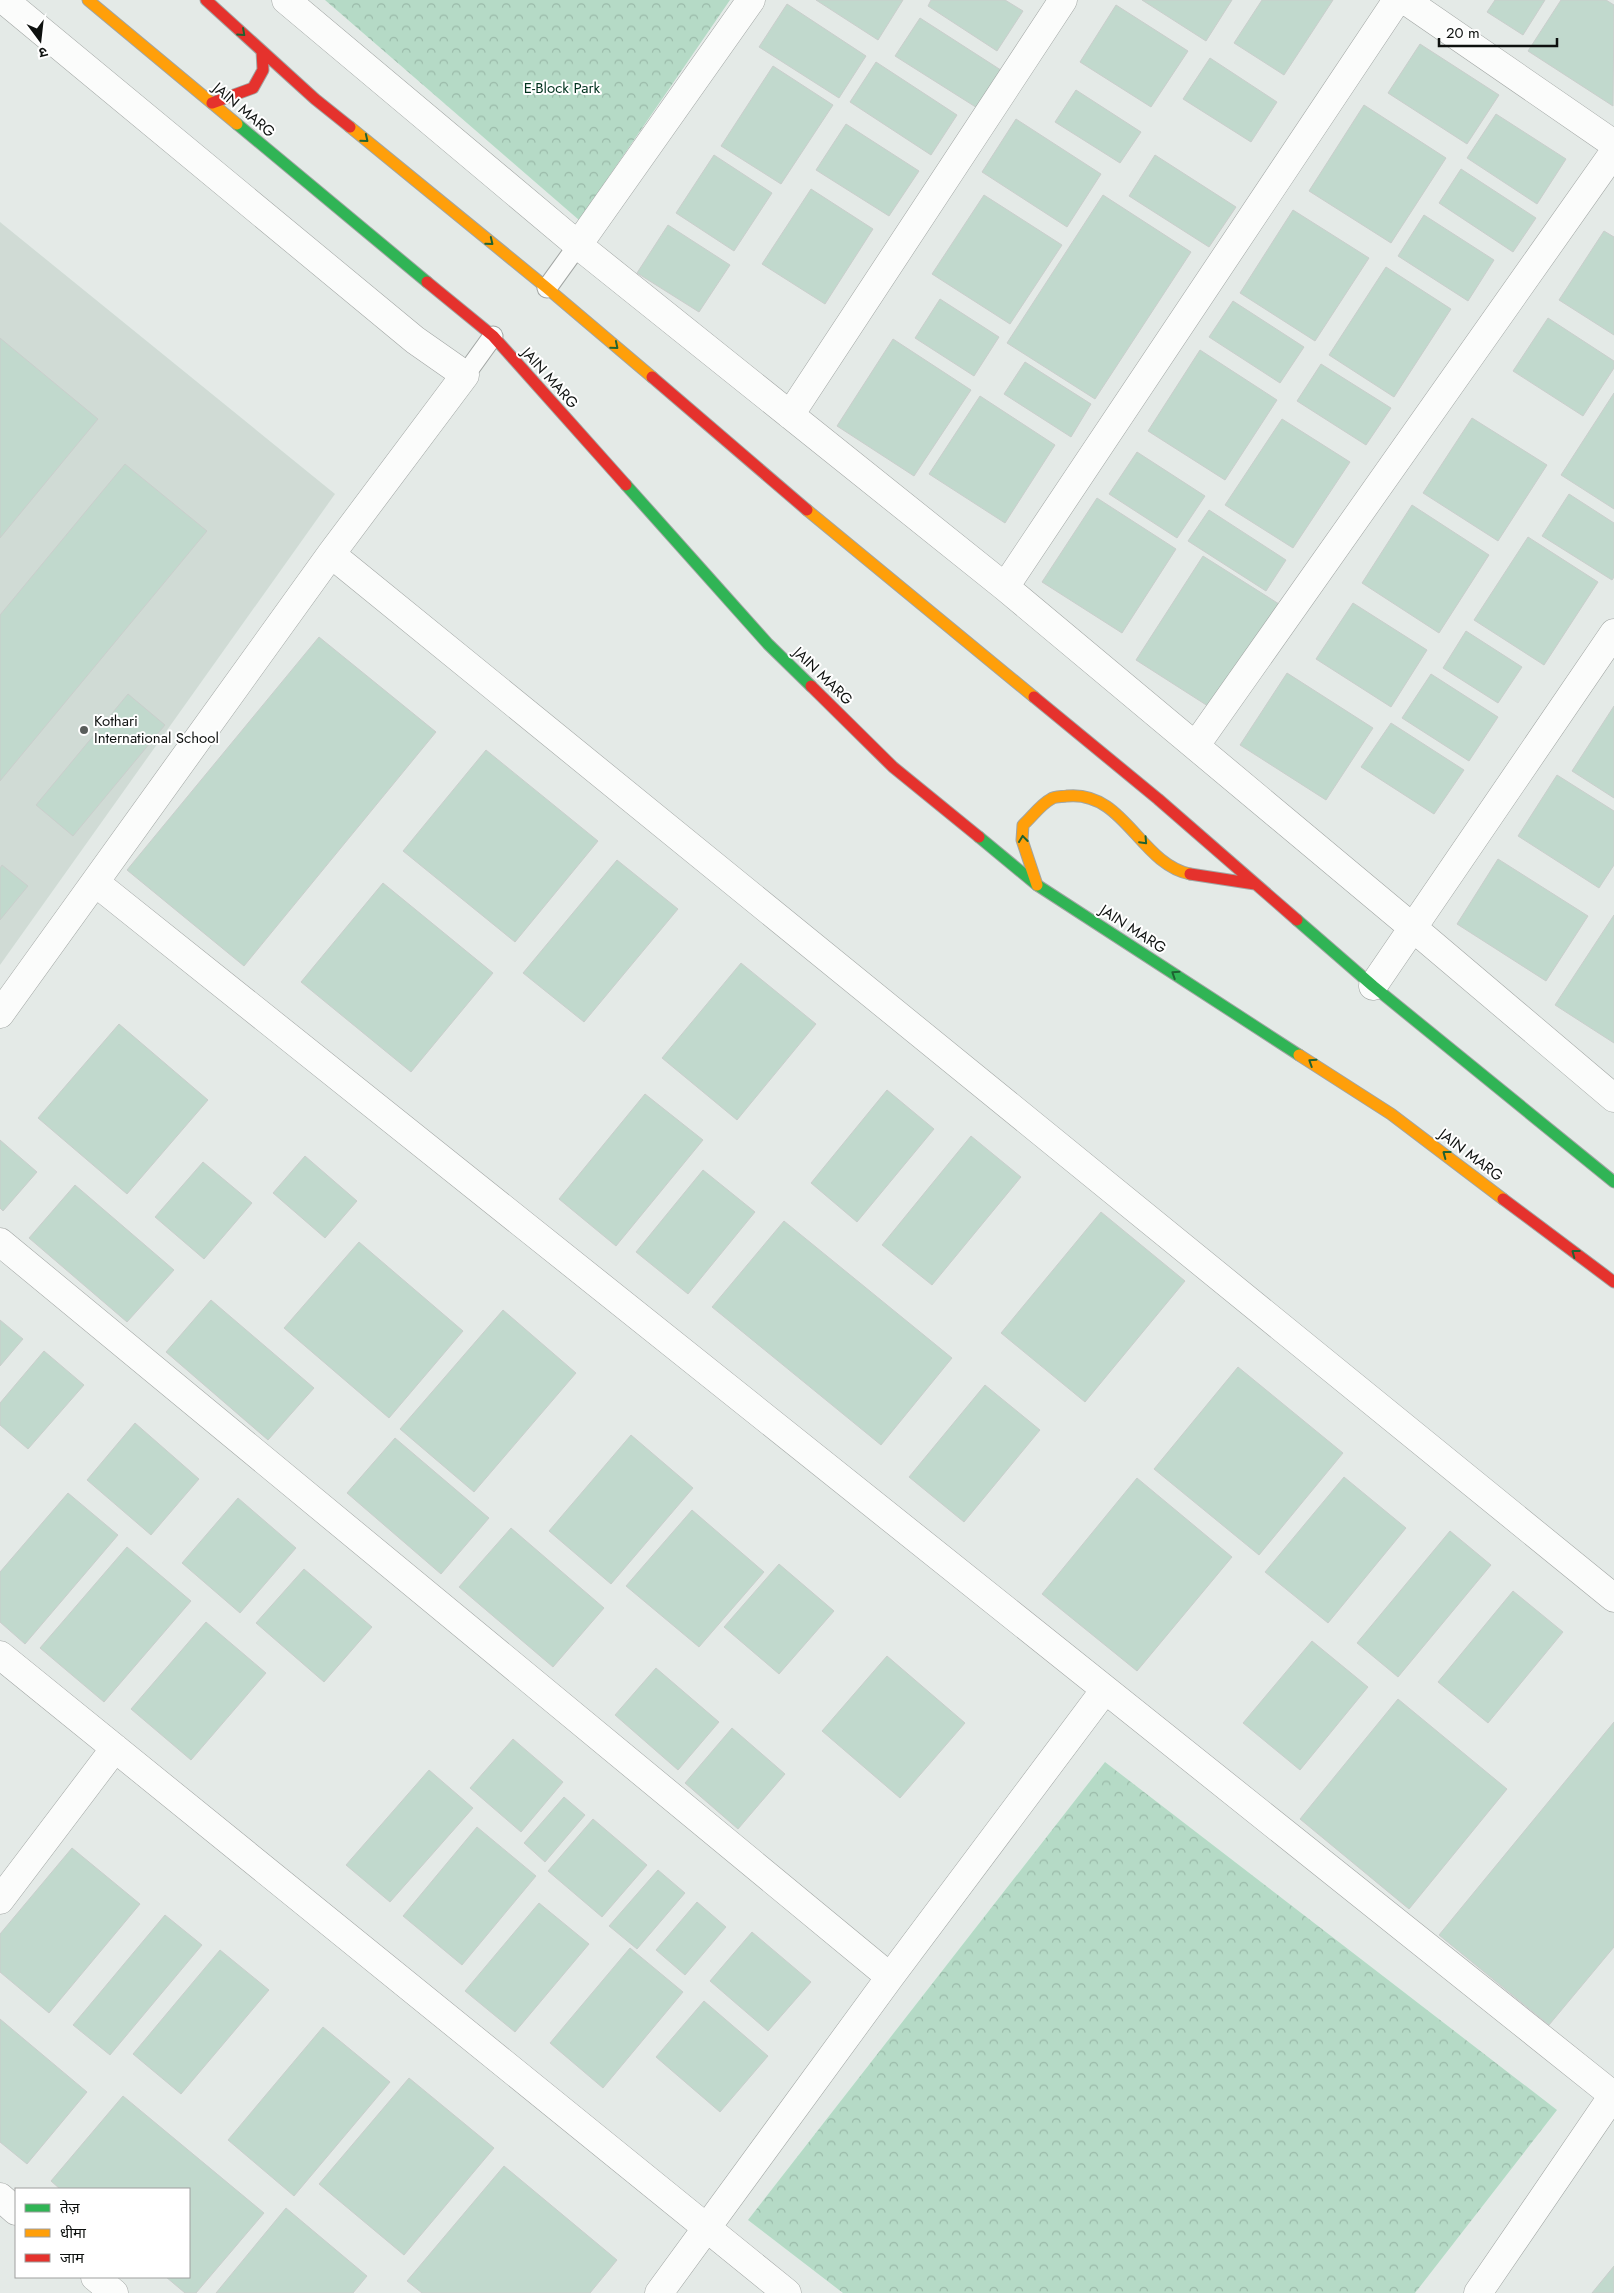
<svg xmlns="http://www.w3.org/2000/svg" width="1614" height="2293" viewBox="0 0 1614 2293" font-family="Jost,'Noto Sans Devanagari',sans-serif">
	<defs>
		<pattern id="park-crowns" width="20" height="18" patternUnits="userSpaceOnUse" patternTransform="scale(1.25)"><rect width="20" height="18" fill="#b5dac6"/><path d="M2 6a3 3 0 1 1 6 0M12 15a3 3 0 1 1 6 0" fill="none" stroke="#9abaa9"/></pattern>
	</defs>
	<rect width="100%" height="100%" fill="#e4eae7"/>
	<!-- built -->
	<path fill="#d0dbd5" d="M0,222L335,494L0,965Z"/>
	<!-- park -->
	<path fill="url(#park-crowns)" d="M325,0H730L579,220Z
		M1105,1762L1557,2110L1415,2293H843L748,2220Z"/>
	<!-- building -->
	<path fill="#c1d9cd" stroke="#cacecc" d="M816,0H903L878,40Z
		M931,0H1005L1023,11L997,51L928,6Z
		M1142,0H1232L1206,41Z
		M1262,0H1333L1284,75L1234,43Z
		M1495,0H1545L1523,35L1487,12Z
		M1561,0H1606L1614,5L1613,106L1528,51Z
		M787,4L866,56L839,98L759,47Z
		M1116,5L1188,51L1151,107L1080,62Z
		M920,18L1007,74L982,111L895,56Z
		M1420,44L1499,95L1467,144L1388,93Z
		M1210,58L1277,102L1251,142L1183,99Z
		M876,62L957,115L931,155L850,102Z
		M773,66L833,105L781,184L721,146Z
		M1076,90L1141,132L1120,163L1055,122Z
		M1364,105L1446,158L1391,243L1309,191Z
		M1496,114L1566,159L1537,204L1467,158Z
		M1016,119L1101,174L1067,227L982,172Z
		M846,124L919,171L889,216L816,170Z
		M714,155L772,193L734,251L676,213Z
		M1155,155L1236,207L1209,247L1129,196Z
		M1461,169L1536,218L1513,252L1439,203Z
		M811,189L873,229L825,304L762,264Z
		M984,195L1062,245L1010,324L932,274Z
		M1103,195L1191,252L1095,399L1007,343Z
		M1293,210L1369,258L1315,341L1240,293Z
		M1424,215L1494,260L1468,301L1398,256Z
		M668,225L730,265L699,312L637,273Z
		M1604,231L1614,237V335L1559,300Z
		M1386,267L1451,309L1394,397L1329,355Z
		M940,299L999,337L974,376L915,338Z
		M1233,301L1304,347L1280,383L1209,337Z
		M1548,318L1614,361V368L1583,416L1513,371Z
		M0,338L98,419L0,538Z
		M893,339L971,390L914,476L837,426Z
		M1200,350L1277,400L1225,480L1148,431Z
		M1025,362L1091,404L1071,437L1004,394Z
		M1321,364L1391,408L1366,445L1297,401Z
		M1614,393V509L1561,475Z
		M980,396L1055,445L1005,523L929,474Z
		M1472,418L1547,465L1498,541L1423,493Z
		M1282,419L1350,462L1293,548L1225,505Z
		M1137,452L1205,496L1177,538L1109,494Z
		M125,464L207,531L0,781V615Z
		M1569,494L1614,523V577L1612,580L1542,536Z
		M1097,498L1176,549L1122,633L1042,582Z
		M1412,505L1489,555L1439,633L1362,583Z
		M1209,510L1286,560L1266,591L1188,541Z
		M1528,537L1598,582L1544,665L1474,620Z
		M1203,556L1279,604L1211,708L1136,660Z
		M1353,603L1427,650L1391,707L1316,659Z
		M1466,631L1522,667L1498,703L1443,668Z
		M319,637L436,732L244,966L127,870Z
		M1287,673L1373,728L1326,800L1240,745Z
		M1431,674L1498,717L1469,761L1402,718Z
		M128,694L165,725L73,836L36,805Z
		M1614,706V798L1572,771Z
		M1391,723L1464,770L1434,814L1361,767Z
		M486,750L598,841L515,942L403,851Z
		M1557,775L1614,811V865L1599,888L1518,836Z
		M1498,859L1588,916L1546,981L1457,924Z
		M617,860L678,909L584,1022L523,973Z
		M2,865L28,886L0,920V868Z
		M383,883L493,973L411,1072L301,982Z
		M1614,915V1043L1555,1005Z
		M741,963L816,1024L737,1120L662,1058Z
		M119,1024L208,1100L127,1194L38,1118Z
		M887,1090L934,1129L857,1222L811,1183Z
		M645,1094L703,1140L616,1246L559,1199Z
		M971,1136L1021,1177L932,1285L882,1245Z
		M0,1140L37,1172L3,1211L0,1208Z
		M305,1156L357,1201L325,1238L273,1193Z
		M203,1162L252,1203L204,1259L155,1217Z
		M703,1170L755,1212L688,1294L636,1252Z
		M75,1185L174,1270L127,1322L29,1238Z
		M1101,1212L1185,1281L1085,1402L1001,1333Z
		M784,1221L952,1358L881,1445L712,1307Z
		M359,1242L463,1331L389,1418L284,1328Z
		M211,1300L314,1388L268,1440L166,1352Z
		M503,1310L576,1373L474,1492L400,1429Z
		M0,1320L23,1339L0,1366Z
		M44,1351L84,1385L28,1449L0,1425V1403Z
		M1238,1367L1343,1453L1259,1555L1154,1469Z
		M985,1385L1040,1430L964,1522L909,1477Z
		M135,1423L199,1479L151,1535L87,1480Z
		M631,1435L693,1488L611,1584L549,1531Z
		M395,1438L489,1518L441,1574L347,1493Z
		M1344,1477L1406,1528L1328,1623L1265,1572Z
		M1137,1478L1232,1557L1137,1671L1042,1594Z
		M68,1493L118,1535L25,1644L0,1622V1572Z
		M238,1498L296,1548L240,1613L182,1563Z
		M692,1510L764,1572L699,1647L626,1586Z
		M511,1528L604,1608L553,1667L459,1587Z
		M1450,1531L1491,1565L1398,1677L1357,1643Z
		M127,1547L191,1601L104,1702L40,1648Z
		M779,1564L834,1611L779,1674L724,1627Z
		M304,1569L372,1627L324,1682L256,1623Z
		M1513,1591L1563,1632L1488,1723L1438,1682Z
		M206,1622L266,1673L191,1760L131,1709Z
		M1312,1641L1368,1687L1300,1770L1243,1723Z
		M887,1656L965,1723L900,1798L822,1731Z
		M656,1668L719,1722L678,1770L615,1715Z
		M1398,1699L1507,1789L1409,1909L1300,1819Z
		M1614,1722V1947L1549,2025L1439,1935Z
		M732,1728L785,1774L738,1829L685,1783Z
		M513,1739L563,1782L521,1832L470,1788Z
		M429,1770L473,1808L390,1902L346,1865Z
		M564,1797L585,1815L545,1862L524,1843Z
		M593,1819L647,1865L602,1917L548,1871Z
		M477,1827L536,1876L462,1965L403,1916Z
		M72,1848L140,1904L49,2013L0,1972V1934Z
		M658,1870L685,1893L637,1949L609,1926Z
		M697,1902L726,1927L685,1975L656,1950Z
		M539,1903L589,1944L515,2032L465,1991Z
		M165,1915L202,1945L110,2055L73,2025Z
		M752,1932L811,1982L768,2031L710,1981Z
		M630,1948L683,1992L603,2088L550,2043Z
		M220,1950L269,1990L181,2094L133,2054Z
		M704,2001L768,2056L720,2112L656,2057Z
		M0,2019L87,2092L27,2164L0,2142Z
		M323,2027L390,2082L294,2196L228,2140Z
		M409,2078L494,2148L404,2255L319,2184Z
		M123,2096L264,2213L196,2293H185L166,2277H189V2189H60L51,2181Z
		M504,2166L617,2260L590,2293H422L407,2281Z
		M286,2208L367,2276L353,2293H216Z
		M1614,2266V2293H1592Z"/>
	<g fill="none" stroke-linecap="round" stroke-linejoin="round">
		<!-- lane casing -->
		<g stroke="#a1a5a3" stroke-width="21">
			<path id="lane" d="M547,288L578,245
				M465,375L493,336"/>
		</g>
		<!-- street casing -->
		<g stroke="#a1a5a3" stroke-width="29">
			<path id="street" d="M286,0L578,245L1005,587L1412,927L1614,1098
				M1405,0L1614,144
				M578,245L751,0
				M790,415L1063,0
				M331,554L1614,1598
				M1005,587L1397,0
				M1196,745L1614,152
				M96,883L1614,2096
				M1373,986L1614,633
				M0,1014L331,554L465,375L415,340L4,0
				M0,1242L890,1977
				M0,1655L787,2293
				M0,1900L115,1748
				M0,2197L16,2211
				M95,2277L114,2293
				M659,2293L890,1977L1104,1691
				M1478,2293L1614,2094"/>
		</g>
		<!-- fast casing -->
		<g stroke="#a1a5a3" stroke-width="13">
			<path id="fast" d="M237,124L427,282
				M626,485L768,644L811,686
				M979,837L1037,885L1299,1055
				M1297,920L1373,986L1614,1182"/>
		</g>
		<!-- slow casing -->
		<g stroke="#a1a5a3" stroke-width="13">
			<path id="slow" d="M88,0L237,124
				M350,127L547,288L652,377
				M807,510L1034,697
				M1037,885L1022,840L1023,825C1032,817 1041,804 1051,799C1055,796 1062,797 1067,796C1124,790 1140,864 1190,874
				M1299,1055L1391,1114L1503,1199"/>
		</g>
		<!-- jam casing -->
		<g stroke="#a1a5a3" stroke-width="13">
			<path id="jam" d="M206,0L315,99L350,127
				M212,103L253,88L263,70L262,51
				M427,282L493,336L626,485
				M652,377L807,510
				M811,686L893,767L979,837
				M1034,697L1158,799L1297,920
				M1190,874L1255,884
				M1503,1199L1614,1282"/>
		</g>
		<!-- lane -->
		<use href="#lane" stroke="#fbfcfb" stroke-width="19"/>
		<!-- street -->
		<use href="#street" stroke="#fbfcfb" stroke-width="28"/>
		<!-- fast -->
		<use href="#fast" stroke="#30b455" stroke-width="11"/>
		<!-- slow -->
		<use href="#slow" stroke="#ff9f0a" stroke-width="11"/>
		<!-- jam -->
		<use href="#jam" stroke="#e5322d" stroke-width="11"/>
	</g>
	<!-- one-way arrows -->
	<defs><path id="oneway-chevron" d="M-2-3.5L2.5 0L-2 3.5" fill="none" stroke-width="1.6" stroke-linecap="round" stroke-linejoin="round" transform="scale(1.25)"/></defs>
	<g stroke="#1f6232">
		<use href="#oneway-chevron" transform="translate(242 33) rotate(42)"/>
		<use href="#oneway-chevron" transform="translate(365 139) rotate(39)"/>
		<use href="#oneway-chevron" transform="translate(490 242) rotate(39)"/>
		<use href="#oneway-chevron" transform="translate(615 346) rotate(40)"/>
		<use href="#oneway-chevron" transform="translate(1023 839) rotate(-97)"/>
		<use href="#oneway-chevron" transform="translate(1144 841) rotate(47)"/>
		<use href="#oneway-chevron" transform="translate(1175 974) rotate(-147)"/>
		<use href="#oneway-chevron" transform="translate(1312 1062) rotate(-147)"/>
		<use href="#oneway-chevron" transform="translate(1446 1154) rotate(-143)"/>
		<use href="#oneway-chevron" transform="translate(1575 1253) rotate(-143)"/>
	</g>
	<!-- markers -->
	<circle fill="#595d5b" stroke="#fff" stroke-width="2" cx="84" cy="730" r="5"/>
	<g text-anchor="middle" stroke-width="4" stroke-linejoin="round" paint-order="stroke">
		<!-- park labels -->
		<g font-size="15" fill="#01321e" stroke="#fff">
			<text x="562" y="93">E-Block Park</text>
		</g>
		<!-- street labels -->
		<g font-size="15" fill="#0e110f" stroke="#fff">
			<text transform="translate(244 110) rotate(40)" y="5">JAIN MARG</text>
			<text transform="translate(550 378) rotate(48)" y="5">JAIN MARG</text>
			<text transform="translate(823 676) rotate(44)" y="5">JAIN MARG</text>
			<text transform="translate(1133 929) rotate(33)" y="5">JAIN MARG</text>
			<text transform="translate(1471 1155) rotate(37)" y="5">JAIN MARG</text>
		</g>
		<!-- poi labels -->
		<g font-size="15" fill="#0e110f" stroke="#fff" text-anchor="start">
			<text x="94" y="726">Kothari<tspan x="94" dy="17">International School</tspan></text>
		</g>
	</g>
	<!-- legend -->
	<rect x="15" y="2188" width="175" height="90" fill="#ffffff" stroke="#9fa09f"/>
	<rect x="25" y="2204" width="25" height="8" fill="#30b455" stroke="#9fa09f"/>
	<text x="60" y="2213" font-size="15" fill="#0e110f">तेज़</text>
	<rect x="25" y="2229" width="25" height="8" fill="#ff9f0a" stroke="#9fa09f"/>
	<text x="60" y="2238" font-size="15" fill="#0e110f">धीमा</text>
	<rect x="25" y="2254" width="25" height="8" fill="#e5322d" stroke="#9fa09f"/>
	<text x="60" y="2263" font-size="15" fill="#0e110f">जाम</text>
	<!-- north arrow -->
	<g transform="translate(40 40) rotate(165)" stroke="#ffffff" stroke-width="4" paint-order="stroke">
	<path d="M0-4L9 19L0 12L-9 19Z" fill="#0e110f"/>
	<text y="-8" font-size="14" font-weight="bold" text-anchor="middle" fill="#0e110f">उ</text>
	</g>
	<!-- scale -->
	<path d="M1439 38v8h118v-8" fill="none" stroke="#0e110f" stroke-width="2.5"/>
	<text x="1446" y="38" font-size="15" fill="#0e110f" stroke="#ffffff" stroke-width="4" paint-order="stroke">20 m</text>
</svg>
